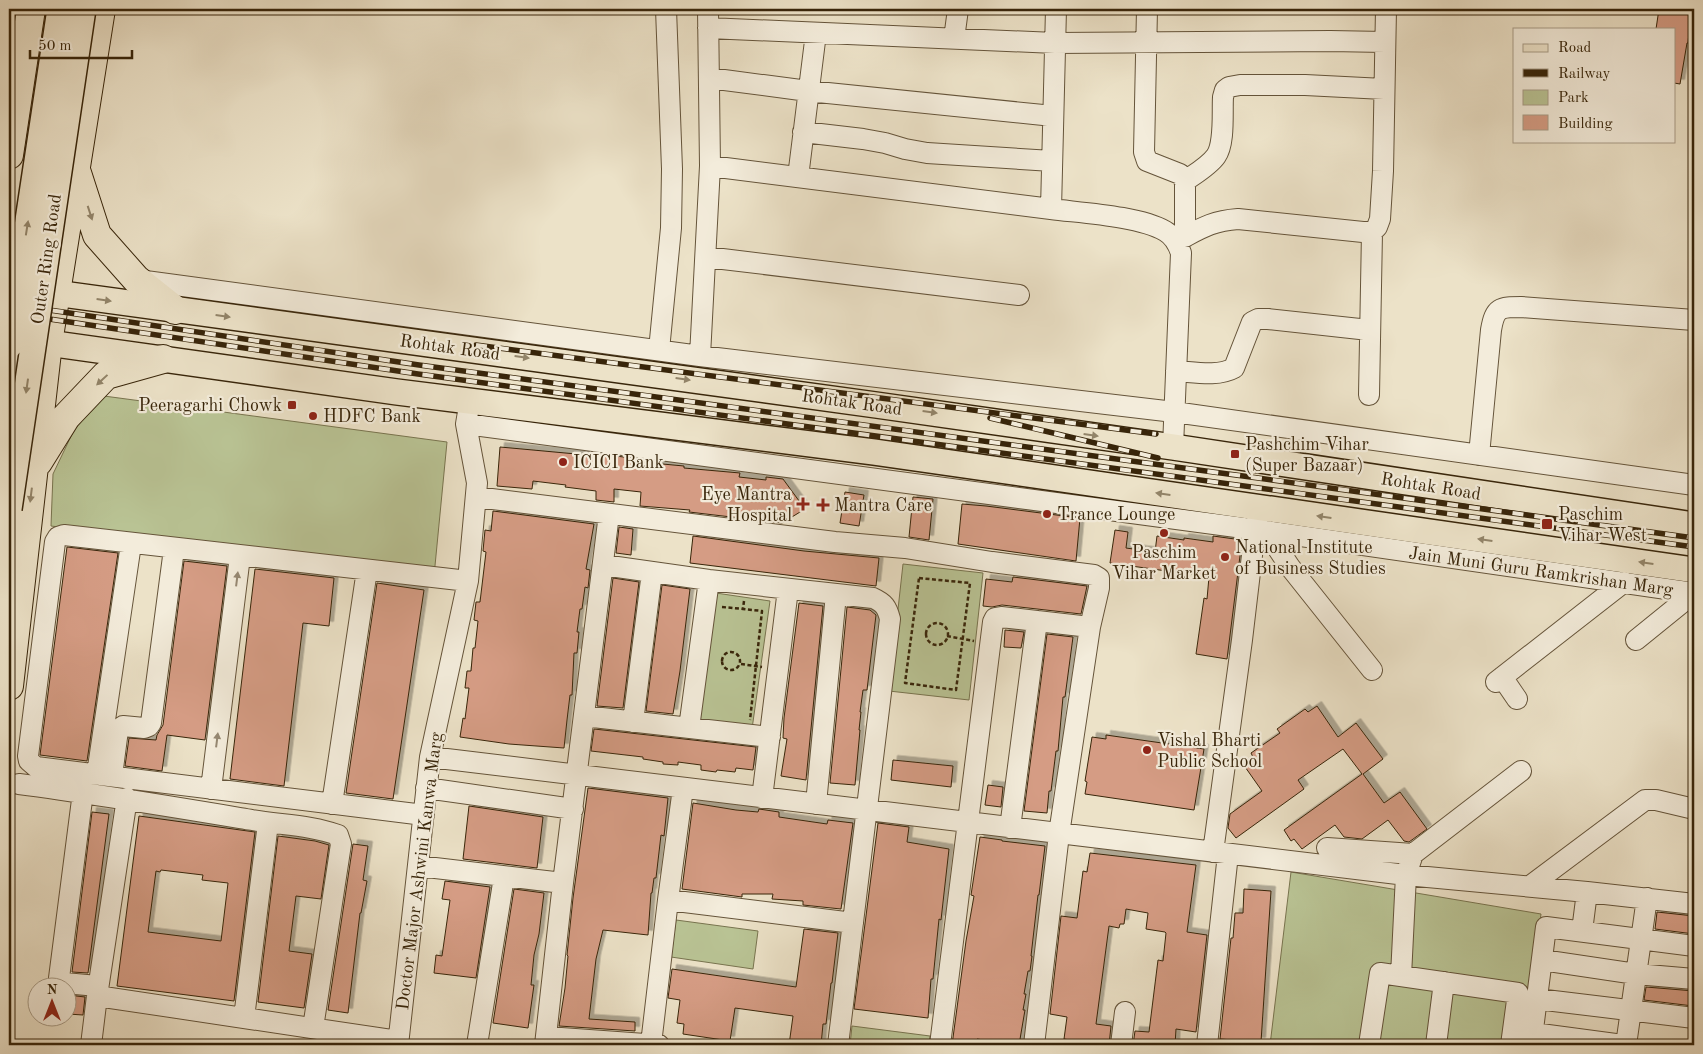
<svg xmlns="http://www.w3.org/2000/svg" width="1703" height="1054" viewBox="0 0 1703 1054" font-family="'Old Standard TT',serif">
	<defs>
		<filter id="shadow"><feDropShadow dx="4.5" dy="-4.5" stdDeviation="0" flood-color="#0004"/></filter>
	</defs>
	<rect width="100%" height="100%" fill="#ece2c8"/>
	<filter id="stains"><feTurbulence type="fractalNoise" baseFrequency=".004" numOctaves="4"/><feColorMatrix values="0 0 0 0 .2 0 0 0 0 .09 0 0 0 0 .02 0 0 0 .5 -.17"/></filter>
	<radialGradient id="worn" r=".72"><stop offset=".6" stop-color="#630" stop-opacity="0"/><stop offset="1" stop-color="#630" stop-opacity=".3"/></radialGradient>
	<!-- green -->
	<path fill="#b9c394" stroke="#78744f" d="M104,396L447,442L434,576L51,526L53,474L74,430Z
		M903,564L983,573L969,700L889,691Z
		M709,592L770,601L752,729L691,721Z
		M1291,872L1541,914L1525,1045H1270Z
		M676,920L758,931L753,969L671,957Z
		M852,1026L930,1036L929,1045H850Z"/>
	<!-- building -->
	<path fill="#d59c84" stroke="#38250a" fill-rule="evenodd" filter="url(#shadow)" d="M1659,9L1691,10L1688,43H1687L1680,84L1674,83V29H1656Z
		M500,447L598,456V454L641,459V462L684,466V468L740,473L739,477L766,480V477L783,479L805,509L782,523L689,512L690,510L640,506L641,492L614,489V502L596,500V491L565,487L566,485L533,481L532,489L497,486Z
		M845,492L864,495L859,526L840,523Z
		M913,497L933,499L929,540L909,537Z
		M962,504L986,506L1080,518L1076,561L958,544Z
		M493,511L594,524L586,569L590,570L588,588L585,587L582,609H580L577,632H579L577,653H574L572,695H570L567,720L564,748L509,744L460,737L463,718L465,719L469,688H465L467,671H471L473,648H475L478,621L474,620L476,602H480L486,552L483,551L485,530L491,531Z
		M619,527L633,529L631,555L616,553Z
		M1115,530L1128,532L1126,548L1155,552L1157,536L1184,540V538L1213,542V536L1242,540L1227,659L1196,654L1204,598L1207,599L1209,577L1110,563Z
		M693,536L804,551L879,558L876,586L690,563Z
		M67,547L118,553L87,761L40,755Z
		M184,561L227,566L205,740L167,735L162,771L125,766L129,738L156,740L157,735L163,725Z
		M255,569L334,578L329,626L303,623L284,786L230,779Z
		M1013,577L1087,586L1081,614L1002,605L992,607L983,606L986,579L1012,582Z
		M613,578L639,582L623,708L597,706Z
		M377,583L424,590L393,799L346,793Z
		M662,585L690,589L680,671L673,714L646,711Z
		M799,603L823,606L806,780L781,776L787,739L783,738L784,718Z
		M847,607L870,610L876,615L867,690H863L860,712H861L859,730H860L855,785L830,783Z
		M1005,630L1024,632L1021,648L1004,647Z
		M1047,634L1073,637L1065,697H1063L1058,751H1056L1051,791H1049L1047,813L1024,811Z
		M1317,706L1338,737L1356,723L1383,759L1363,774L1384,803L1400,792L1427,829L1409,842L1404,841L1388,820L1362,839L1344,837L1335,825L1302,849L1294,839L1291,841L1284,830L1362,774L1343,749L1298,780L1304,789L1236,838L1228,828L1230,814L1262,791L1243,764L1253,757L1251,753L1280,733L1277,729L1305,709L1308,712Z
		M594,729L756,747L753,770L736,768L735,772L717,770L716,772L701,770V765L678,762V765L663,764V762L643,759V757L591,751Z
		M1106,735L1204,749L1194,810L1085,794L1087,782L1085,781L1092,737L1106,739Z
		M893,760L953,766L951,787L891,780Z
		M988,785L1003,787L1001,807L985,805Z
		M588,788L668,798L664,836L661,835L656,878H654L652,893H651L648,935L603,930L596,959L589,1019L635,1022V1031L559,1026L565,988L568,956L567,955L573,898Z
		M693,803L736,810L758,812L759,809L779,812V817L827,824L828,820L853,823L841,909L803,905V901L772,899L773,894H742V897L682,889Z
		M469,806L543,817L537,868L463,859Z
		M92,812L109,814L88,973L72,972Z
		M139,816L255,832L234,1001L117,986ZM161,870L203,875L202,880L228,883L221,941L148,932L156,871L160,872Z
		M878,823L909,827L907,842L949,849L941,920L939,919L933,979H931L928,1018L854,1009Z
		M278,836L315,841L329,845L321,899L296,896L289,951L312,954L304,1008L258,1002Z
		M980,837L1002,840V841L1045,846L1039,895H1038L1031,956H1032L1030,971H1028L1024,994H1026L1023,1010H1025L1019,1045L977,1039L976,1045H952L966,941L974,896L971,895Z
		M353,844L368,846L363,880L367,881L361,913H360L348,1013L328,1010Z
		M1090,853L1196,865L1187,932L1207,935L1196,1032L1176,1029L1175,1045H1133L1135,1031L1149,1032L1158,960L1163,961L1166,933L1165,932L1146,929L1148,913L1126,909L1124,924H1120L1119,928L1109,926L1096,1024L1111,1026L1109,1045H1069L1070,1040L1064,1039L1067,1017L1050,1014L1061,916L1077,918L1083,871L1087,872Z
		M445,881L490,887L476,978L434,973L436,955L442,956L450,900L442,899Z
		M514,889L544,893L539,934L534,955L531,985H534L528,1028L493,1023Z
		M1244,889L1271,891L1261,1042L1220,1039L1231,938H1233L1235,913H1243Z
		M1657,912L1694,916V934L1655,929Z
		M804,929L838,933L832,983H831L826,1024H823L821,1045H789L793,1016L735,1008L730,1041L683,1034L684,1024L677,1023L680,1000L668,998L672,969L796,987Z
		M1646,987L1694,991L1693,1006L1644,1000Z
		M68,995L85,997L83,1015L68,1014Z"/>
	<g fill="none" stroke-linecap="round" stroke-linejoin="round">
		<!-- minor casing -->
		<g stroke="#65543a" stroke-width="22">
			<path id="minor" d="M1056,9L1051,209C1082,213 1139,216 1165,231C1174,236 1178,244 1181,253L1173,447
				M1147,9L1144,152L1147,161L1180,174L1185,181V237
				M708,28L1055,43L1330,41L1385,42
				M954,39L958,9
				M709,78L808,91L1053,116
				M803,132L863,139L885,143L905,149L927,153L1052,161
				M710,166L1051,209
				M798,177L816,33
				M1185,181C1195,174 1209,166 1216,156C1225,143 1222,113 1223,97L1225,90L1229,87L1240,85H1305L1384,89
				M1177,241C1200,229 1211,221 1238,219L1363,232H1372L1377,227L1380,219L1383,171L1386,9
				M706,257L1019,295
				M138,280L700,356L1174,412L1694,485
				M659,350L671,228L672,169L666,9
				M700,356L710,166L708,9
				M1176,371C1194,372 1218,377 1234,368L1252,322L1258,319H1268L1369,330
				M1369,395L1372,232
				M466,424L1266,531L1694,593
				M1479,455L1491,330C1495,307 1500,307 1521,307L1694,320
				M476,497L835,542L905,548L992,562L1094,575L1099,578V588L1090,627
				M1266,531L1290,567L1372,670
				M603,565L709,580L873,598C884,603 887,607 890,619L838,1045
				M1636,640L1694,593
				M1502,677L1517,699
				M1496,682L1624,582
				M584,716L770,737
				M633,722L652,572
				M689,728L709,580
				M430,757L1406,875L1587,892
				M97,774L131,544
				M112,776L118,730L123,726L144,728L149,726L151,723L174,549
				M19,784C97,794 174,807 252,820C280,825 311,825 338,835L341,844L313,1028
				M426,788L573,809
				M211,789L240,556
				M83,792L59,978L61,981L64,983L98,986
				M762,798L788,589
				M332,804L367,570
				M816,804L836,594
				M424,815L36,767L29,761L28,756L55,542L58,537L64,535L468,581
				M1010,828L1037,621
				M1327,848L1413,854
				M1213,852L1242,640L1255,530L1258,517
				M418,866L563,883
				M1530,886L1645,800H1656L1694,809
				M668,900L853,923
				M1582,931L1587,892L1694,904
				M1542,960L1636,974L1694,979
				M1401,976L1406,875L1413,854L1521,771
				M97,996L398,1041
				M1537,999L1694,1018
				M244,1018L268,823
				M1533,1033L1623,1045
				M547,1037L659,1045
				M651,1044L668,900L683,788
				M91,1045L97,996L127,798
				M398,1045L430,757L468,581L477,483L466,424L468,412
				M477,1045L504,877
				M545,1045L563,883L609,514
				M940,1045L993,622L995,618L1001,617L1090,627L1059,834L1034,1045
				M1121,1045L1125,1012
				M1207,1045L1228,854
				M1369,1045L1380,973L1518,993L1511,1045
				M1436,1045L1444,982
				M1531,1045L1546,927L1694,946
				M1626,1045L1647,898"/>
		</g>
		<!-- major casing -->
		<g stroke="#38250a" stroke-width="28">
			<path id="major" d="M55,293L876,405L1173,447L1694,525
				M48,343L397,392L874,452L1694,570"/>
		</g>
		<!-- highway casing -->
		<g stroke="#38250a" stroke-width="30">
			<path id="highway" d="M9,155L31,9
				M77,173L97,235L136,279L175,310
				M38,462L66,417L106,375L163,359
				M9,686L48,343L101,9"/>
		</g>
		<!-- path -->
		<path stroke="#38250a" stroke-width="2.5" stroke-dasharray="4 2.5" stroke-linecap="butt" d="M919,578L970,583L956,690L905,683Z
			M744,601L743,609L762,611L750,720
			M722,607L743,609
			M926 634a11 11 0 1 1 22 0a11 11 0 1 1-22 0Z
			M947,636L974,641
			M722 661a9 9 0 1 1 18 0a9 9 0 1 1-18 0Z
			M741,664L762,667"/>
		<!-- minor -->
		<use href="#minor" stroke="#f3ecdb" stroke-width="20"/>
		<!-- major -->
		<use href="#major" stroke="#ece2c8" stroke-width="25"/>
		<!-- highway -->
		<use href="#highway" stroke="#ece2c8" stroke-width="28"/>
		<!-- rail casing -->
		<g stroke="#38250a" stroke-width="5.5">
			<path id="rail" d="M9,304L419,365L1258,478L1694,538
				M9,313L418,374L1694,547
				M476,345L1156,434
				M990,418L1158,458"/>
		</g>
		<!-- rail -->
		<use href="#rail" stroke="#f3ecdb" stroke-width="4" stroke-dasharray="11" stroke-linecap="butt"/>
		<!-- major-bridge casing -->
		<g stroke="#38250a" stroke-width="28" stroke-linecap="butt">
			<path id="major-bridge" d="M9,346L60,9
				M9,509L83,9"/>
		</g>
		<!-- major-bridge -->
		<use href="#major-bridge" stroke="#ece2c8" stroke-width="25"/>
	</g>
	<!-- one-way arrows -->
	<defs><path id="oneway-solid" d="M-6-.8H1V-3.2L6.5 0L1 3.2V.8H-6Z" transform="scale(1.25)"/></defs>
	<g fill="#928469">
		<use href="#oneway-solid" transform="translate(90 213) rotate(72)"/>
		<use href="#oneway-solid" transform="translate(27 228) rotate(-81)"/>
		<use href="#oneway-solid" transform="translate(104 300) rotate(8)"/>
		<use href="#oneway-solid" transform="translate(223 316) rotate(8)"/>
		<use href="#oneway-solid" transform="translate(522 357) rotate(8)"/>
		<use href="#oneway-solid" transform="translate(683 379) rotate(8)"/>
		<use href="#oneway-solid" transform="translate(102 380) rotate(137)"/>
		<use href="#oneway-solid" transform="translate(27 386) rotate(98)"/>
		<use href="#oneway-solid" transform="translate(930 412) rotate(8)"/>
		<use href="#oneway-solid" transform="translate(1091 435) rotate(8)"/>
		<use href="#oneway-solid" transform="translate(1163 494) rotate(-172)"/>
		<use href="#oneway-solid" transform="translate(31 495) rotate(97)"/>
		<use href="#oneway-solid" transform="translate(1324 517) rotate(-172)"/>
		<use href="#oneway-solid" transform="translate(1485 540) rotate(-172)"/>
		<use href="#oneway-solid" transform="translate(1646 563) rotate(-172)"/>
	</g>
	<g fill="#968872">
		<use href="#oneway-solid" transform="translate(237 579) rotate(-83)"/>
		<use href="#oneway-solid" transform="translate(217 740) rotate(-83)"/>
	</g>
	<!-- markers -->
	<g fill="#8f2418" stroke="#f3ecdb" stroke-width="2">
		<rect x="287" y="400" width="10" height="10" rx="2.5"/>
		<circle cx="313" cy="416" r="5"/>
		<rect x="1230" y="449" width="10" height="10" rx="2.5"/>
		<circle cx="563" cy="462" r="5"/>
		<path d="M800.5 496.5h5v5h5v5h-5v5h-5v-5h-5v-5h5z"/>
		<path d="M820.5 497.5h5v5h5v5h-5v5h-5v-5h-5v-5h5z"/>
		<circle cx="1047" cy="514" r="5"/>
		<rect x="1541" y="518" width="12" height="12" rx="2.5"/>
		<circle cx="1164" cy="533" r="5"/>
		<circle cx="1225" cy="557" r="5"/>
		<circle cx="1147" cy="750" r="5"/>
	</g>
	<g text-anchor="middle" stroke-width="4.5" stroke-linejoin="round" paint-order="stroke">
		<!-- street labels -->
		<g font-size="18" fill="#38250a" stroke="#f3ecdb">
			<text transform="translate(46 259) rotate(-82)" y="6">Outer Ring Road</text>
			<text transform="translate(450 347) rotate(8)" y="6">Rohtak Road</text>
			<text transform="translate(852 402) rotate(8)" y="6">Rohtak Road</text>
			<text transform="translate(1431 486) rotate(9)" y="6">Rohtak Road</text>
			<text transform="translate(1541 571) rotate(8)" y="6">Jain Muni Guru Ramkrishan Marg</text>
			<text transform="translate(419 871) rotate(-83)" y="6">Doctor Major Ashwini Kanwa Marg</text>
		</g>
		<!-- poi labels -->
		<g font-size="18" fill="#38250a" stroke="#f3ecdb" text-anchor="start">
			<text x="282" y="411" text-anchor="end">Peeragarhi Chowk</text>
			<text x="323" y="422">HDFC Bank</text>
			<text x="1245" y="450">Pashchim Vihar<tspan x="1245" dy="21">(Super Bazaar)</tspan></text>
			<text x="573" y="468">ICICI Bank</text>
			<text x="792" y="500" text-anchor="end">Eye Mantra<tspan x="792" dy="21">Hospital</tspan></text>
			<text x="834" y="511">Mantra Care</text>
			<text x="1057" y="520">Trance Lounge</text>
			<text x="1558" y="520">Paschim<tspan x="1558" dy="21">Vihar West</tspan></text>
			<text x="1235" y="553">National Institute<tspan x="1235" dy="21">of Business Studies</tspan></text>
			<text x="1164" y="558" text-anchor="middle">Paschim<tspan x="1164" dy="21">Vihar Market</tspan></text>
			<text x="1157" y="746">Vishal Bharti<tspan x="1157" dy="21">Public School</tspan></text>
		</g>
	</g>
	<!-- margin -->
	<rect width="1703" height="1054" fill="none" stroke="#ece2c8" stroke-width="30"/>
	<rect x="10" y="10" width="1683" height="1034" fill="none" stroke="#38250a" stroke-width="2.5"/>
	<rect x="15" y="15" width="1673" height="1024" fill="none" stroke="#38250a"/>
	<!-- legend -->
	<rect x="1513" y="28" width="162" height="115" fill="#f3ecdb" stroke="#a89c87"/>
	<rect x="1523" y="44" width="25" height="8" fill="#ece2c8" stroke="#a89c87"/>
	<text x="1558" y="52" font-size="15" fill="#38250a">Road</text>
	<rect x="1523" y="69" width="25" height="8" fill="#38250a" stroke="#a89c87"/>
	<text x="1558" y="78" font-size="15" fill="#38250a">Railway</text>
	<rect x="1523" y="90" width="25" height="15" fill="#b9c394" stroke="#a89c87"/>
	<text x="1558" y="102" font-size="15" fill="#38250a">Park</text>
	<rect x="1523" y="115" width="25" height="15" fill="#d59c84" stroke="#a89c87"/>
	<text x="1558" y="128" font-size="15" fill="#38250a">Building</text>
	<!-- north arrow -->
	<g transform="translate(52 1002)"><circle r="24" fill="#f3ecdb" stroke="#a89c87"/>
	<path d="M0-4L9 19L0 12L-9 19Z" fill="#8f2418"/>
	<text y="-8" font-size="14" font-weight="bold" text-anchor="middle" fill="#38250a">N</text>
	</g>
	<!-- scale -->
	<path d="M30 50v8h102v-8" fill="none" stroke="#38250a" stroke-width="2.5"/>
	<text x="38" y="50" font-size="15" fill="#38250a" stroke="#f3ecdb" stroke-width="4" paint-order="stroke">50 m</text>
	<rect width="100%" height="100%" filter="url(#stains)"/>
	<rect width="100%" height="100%" fill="url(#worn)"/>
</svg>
